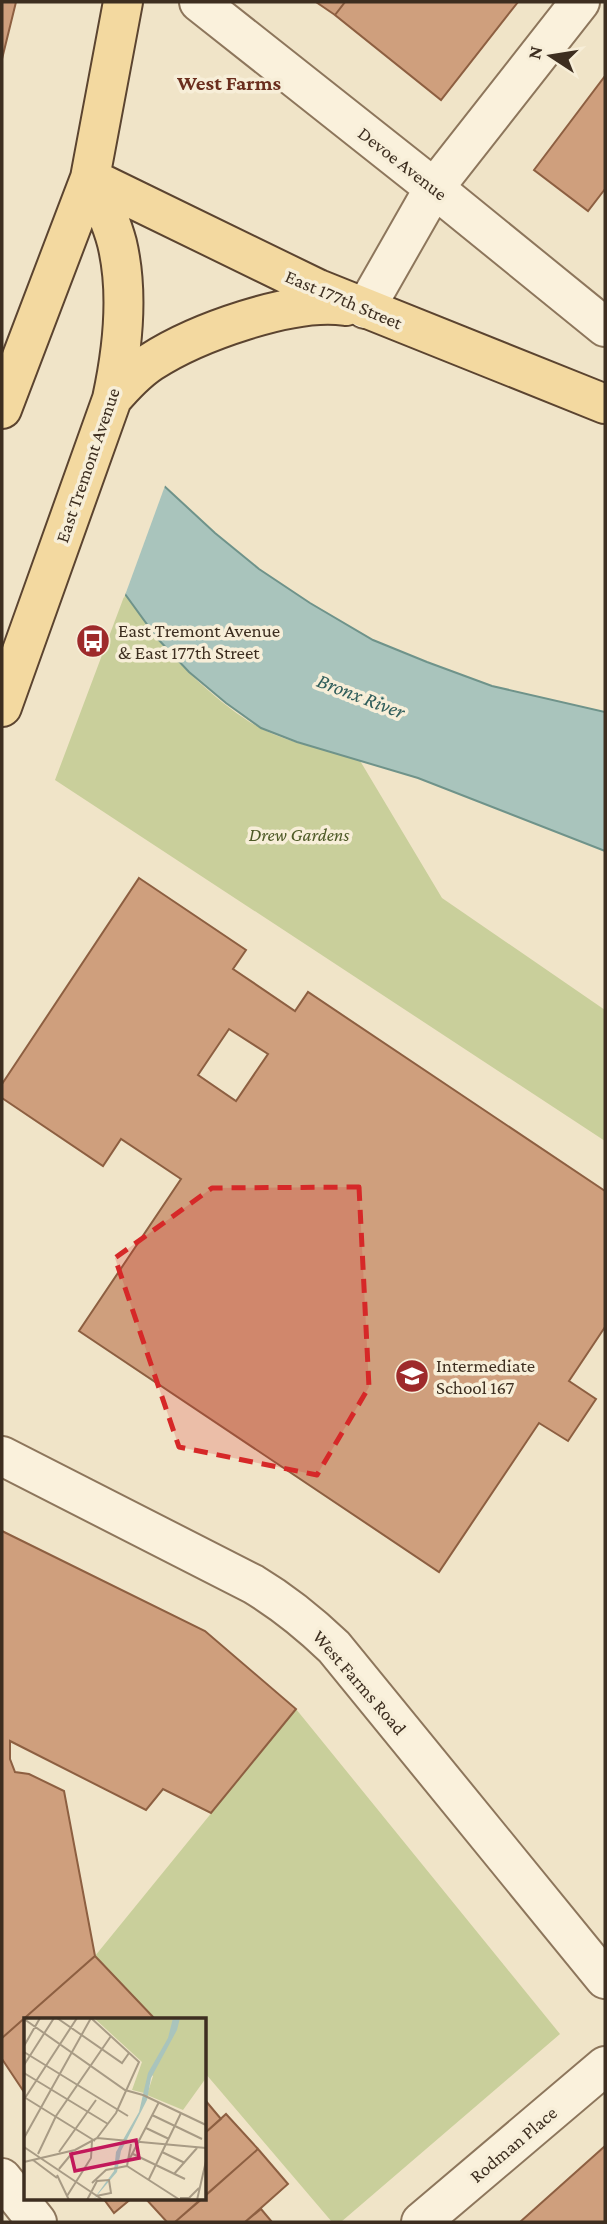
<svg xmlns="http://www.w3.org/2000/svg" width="607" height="2224" viewBox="0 0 607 2224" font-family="'Crimson Pro',serif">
	<rect width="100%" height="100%" fill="#f0e4c8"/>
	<!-- green -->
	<path fill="#c9cf9b" d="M125,594C137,608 146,623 157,637C179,667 229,712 262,729C292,744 327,750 359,759L442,898L605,1010V1141L55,780Z
		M296,1709L560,2034L341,2222H332L205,2073V2019H155L95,1956Z"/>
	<!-- water -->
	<path fill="#a9c4bc" stroke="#6f938a" stroke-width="2" d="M2,336L215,533L259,569L310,603L373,640L427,662L492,686L605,712V851L418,778L297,742L261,728L226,703L189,672L157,638L125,594Z"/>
	<!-- pier -->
	<path fill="#f0e4c8" d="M2,333L166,483L124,598L2,481Z"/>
	<!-- building -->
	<path fill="#cf9f7d" stroke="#8d5f41" stroke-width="2" fill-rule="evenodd" d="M2,2H16L2,59Z
		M316,2H345L335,15Z
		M345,2H518L441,100L335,15Z
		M605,76V189L588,211L534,170Z
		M139,878L246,950L233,969L295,1011L308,992L605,1191V1327L569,1381L596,1399L568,1441L539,1423L439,1572L79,1331L181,1179L121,1139L103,1166L2,1098V1084ZM229,1029L268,1054L236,1101L198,1075Z
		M2,1531L205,1631L296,1709L211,1813L163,1789L146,1810L10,1741V1759L15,1772L29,1774L64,1791L95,1956L2,2038Z
		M95,1956L155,2019H26V2095L2,2059V2038Z
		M205,2100L221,2119L205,2133Z
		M226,2114L258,2149L205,2196V2133Z
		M605,2146V2222H520Z
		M258,2149L288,2184L245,2222H175Z
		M103,2198H132L114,2213Z
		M145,2198H203L175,2222H167Z
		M261,2209L272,2222H245Z"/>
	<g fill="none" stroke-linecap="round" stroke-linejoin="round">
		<!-- minor casing -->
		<g stroke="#8d765c" stroke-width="42">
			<path id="minor" d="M199,2L434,188L605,327
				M365,309L434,188L580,2
				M2,1456L253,1584C283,1602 309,1623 334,1647L605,1979
				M2,2178L37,2222
				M421,2222L605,2066"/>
		</g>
		<!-- major casing -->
		<g stroke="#5b4430" stroke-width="42">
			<path id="major" d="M90,178L318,289L605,404
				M112,399C124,385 136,372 151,362C196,333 292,298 346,306
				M2,409L90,178L123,2
				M2,707L112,399C123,348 129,293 117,243C111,220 101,199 90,178"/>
		</g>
		<!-- minor -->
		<use href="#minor" stroke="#faf1dc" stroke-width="38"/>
		<!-- major -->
		<use href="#major" stroke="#f3d9a0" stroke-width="38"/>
	</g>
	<!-- marked area -->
	<path fill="#d62828" fill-opacity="0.2" stroke="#d62828" stroke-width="5" stroke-dasharray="14 9" stroke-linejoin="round" d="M359,1187L369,1387L317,1475L179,1447L115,1258L212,1188Z"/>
	<!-- icons -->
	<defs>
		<g id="bus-disc" transform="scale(1.75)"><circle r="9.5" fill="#9e2a2b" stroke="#f7eed8"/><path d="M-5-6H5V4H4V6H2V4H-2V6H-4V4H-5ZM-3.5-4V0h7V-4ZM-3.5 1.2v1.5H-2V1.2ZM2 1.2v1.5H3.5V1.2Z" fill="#fff"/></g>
		<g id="school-disc" transform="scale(1.75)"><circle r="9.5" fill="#9e2a2b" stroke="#f7eed8"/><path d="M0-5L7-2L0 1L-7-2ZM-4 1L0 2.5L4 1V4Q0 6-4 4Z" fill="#fff"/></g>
	</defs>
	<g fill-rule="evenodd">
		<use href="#bus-disc" x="93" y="641"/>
		<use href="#school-disc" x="412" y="1376"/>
	</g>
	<g text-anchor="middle" stroke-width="7" stroke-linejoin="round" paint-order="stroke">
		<!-- street labels -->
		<g font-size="19" fill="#3d2e20" stroke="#f7eed8">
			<text transform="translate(403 163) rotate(38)" y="7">Devoe Avenue</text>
			<text transform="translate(344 299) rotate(23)" y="7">East 177th Street</text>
			<text transform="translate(87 465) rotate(-71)" y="7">East Tremont Avenue</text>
			<text transform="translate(360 1682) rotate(49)" y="7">West Farms Road</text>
			<text transform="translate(513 2144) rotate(-40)" y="7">Rodman Place</text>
		</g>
		<!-- poi labels -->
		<g font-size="19" fill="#3d2e20" stroke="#f7eed8" text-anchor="start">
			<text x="118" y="637">East Tremont Avenue<tspan x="118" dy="22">&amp; East 177th Street</tspan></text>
			<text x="436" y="1372">Intermediate<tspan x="436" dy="22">School 167</tspan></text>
		</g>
		<!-- park labels -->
		<g font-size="19" font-style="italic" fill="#4d5a26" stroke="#f7eed8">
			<text x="299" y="841">Drew Gardens</text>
		</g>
		<!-- neighbourhood labels -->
		<g font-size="21" font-weight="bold" fill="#6b2e1e" stroke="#f7eed8">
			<text x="229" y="90">West Farms</text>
		</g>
		<!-- water labels -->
		<g font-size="21" font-style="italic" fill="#2f5d5a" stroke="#f7eed8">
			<text transform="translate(361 696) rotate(21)" y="7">Bronx River</text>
		</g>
	</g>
	<!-- overview -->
	<g transform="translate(24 2018)">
		<rect width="182" height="182" fill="#f0e4c8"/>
		<path d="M70,0H182V60L159,92L123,77L129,58L126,55L120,75L108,72L118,44Z" fill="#c9cf9b"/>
		<path d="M149,0H156L153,12L127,60L123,82L97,133L93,154L69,182L90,153L92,134L115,94L124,55L144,20Z" fill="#a9c4bc"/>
		<path fill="none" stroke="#a89b85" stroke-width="2" d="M33,0L98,45L105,35M67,0L115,44L92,95L73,120M0,1L101,72L119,77M0,28L16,0M0,34L104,98M0,47L30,0M0,55L84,106M119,77L182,107M0,79L71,123M1,80L53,0M128,97L178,121M122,110L145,121M0,120L67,0M0,129L79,182M35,134L72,82M138,134L161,145M14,136L32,98L87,18M109,136L161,161M9,142L33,160M105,142L135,84M0,144L51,132L73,120L182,130M103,148L156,182M103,148L107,126M35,151L49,134M150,156L173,130M33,157L45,182M125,161L157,95M68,165L82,152L103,148M43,178L67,140L68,123M156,180H165L175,170M63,182L73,163L85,162L87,175L72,178M173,182L182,143"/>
		<path fill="#c2185b" fill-opacity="0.15" stroke="#c2185b" stroke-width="3.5" d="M112,122L115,140L51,153L47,136Z"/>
		<rect width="182" height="182" fill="none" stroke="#3d2e20" stroke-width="3.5"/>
	</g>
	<!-- border -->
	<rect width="607" height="2224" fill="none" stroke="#3d2e20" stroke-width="7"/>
	<!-- north arrow -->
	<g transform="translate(551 56) rotate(282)" stroke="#f7eed8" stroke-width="5" paint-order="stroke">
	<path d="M0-5L12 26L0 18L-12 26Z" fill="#3d2e20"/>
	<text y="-10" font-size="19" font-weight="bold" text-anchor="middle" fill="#3d2e20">N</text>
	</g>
</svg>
